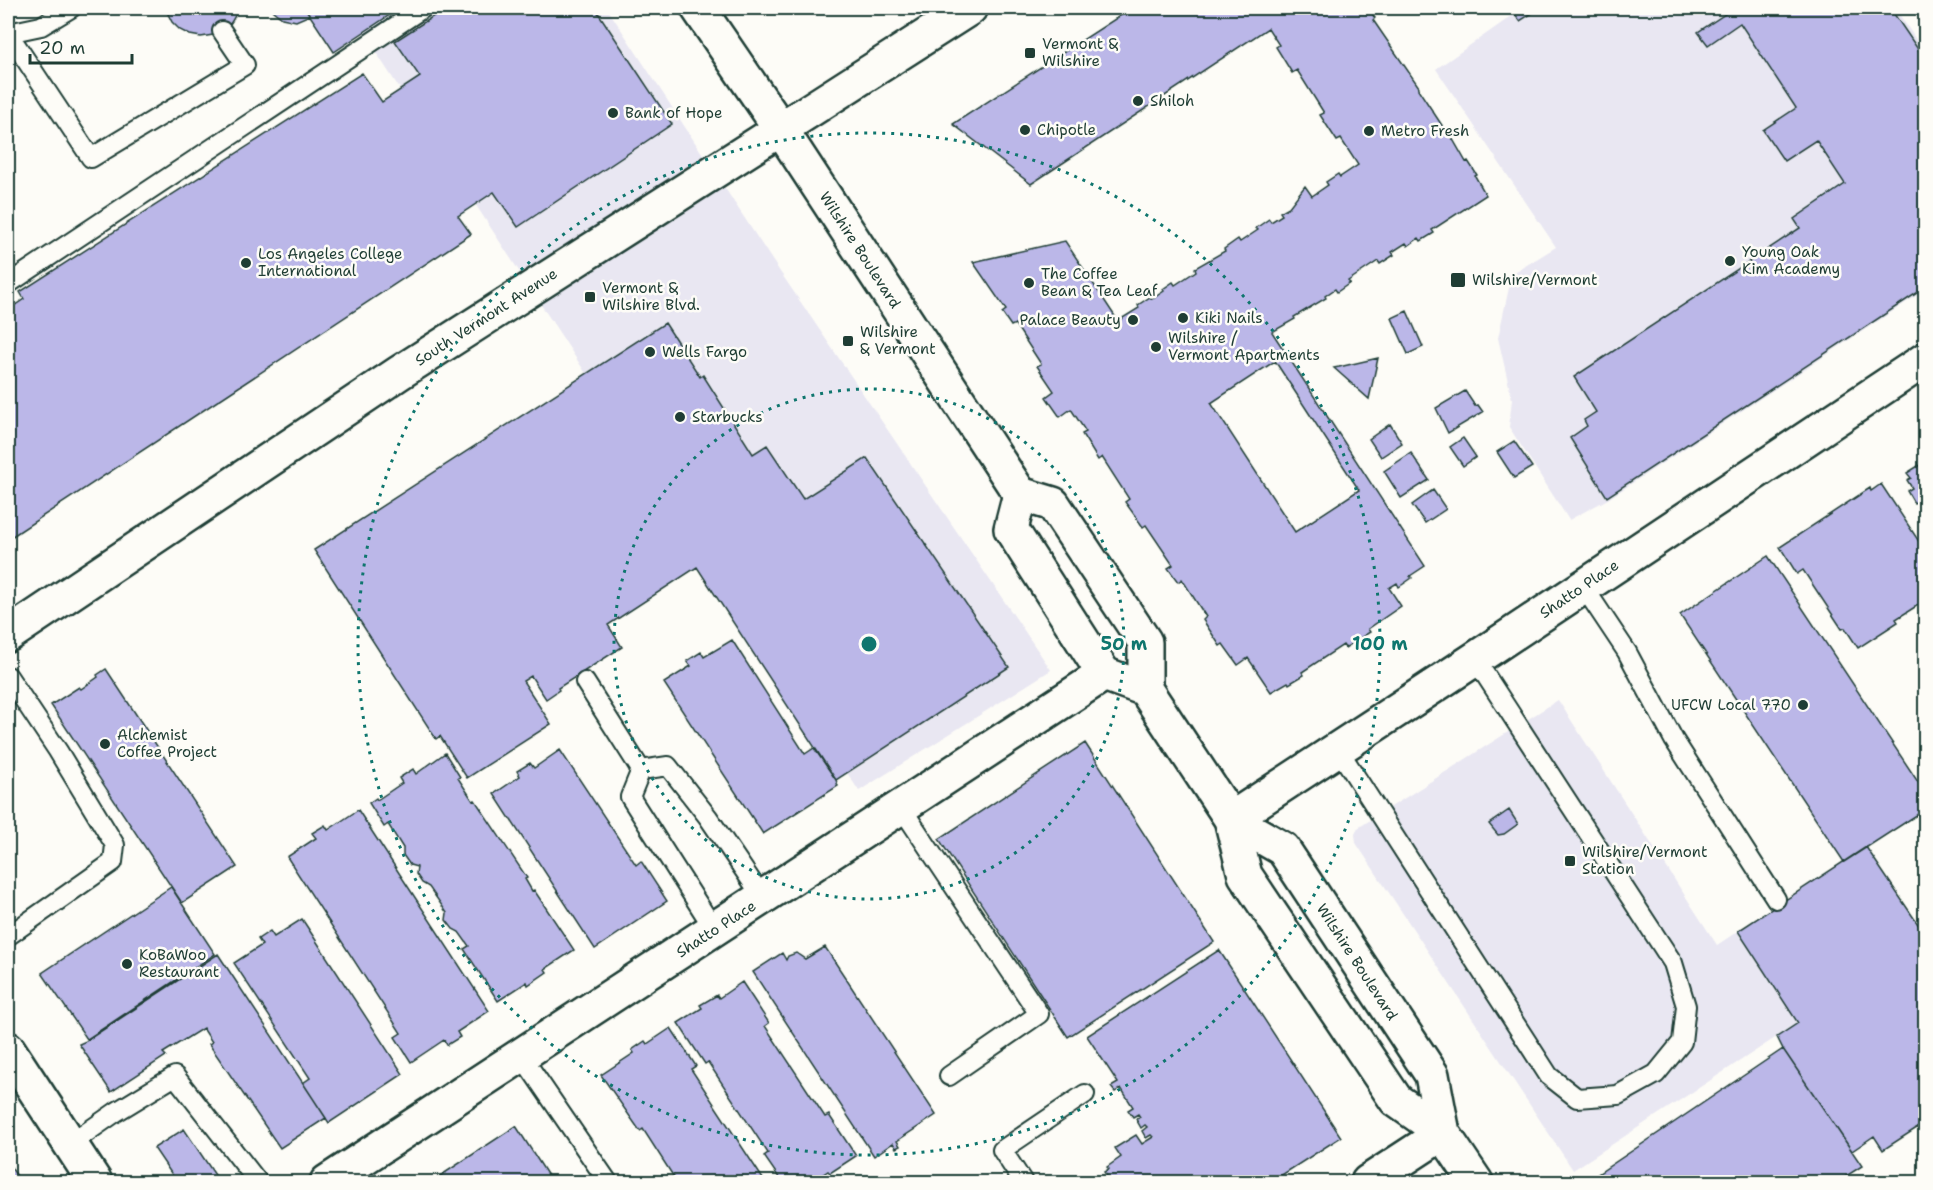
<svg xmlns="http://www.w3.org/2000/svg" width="1933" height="1190" viewBox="0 0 1933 1190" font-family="'Shantell Sans',sans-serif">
	<rect width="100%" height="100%" fill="#fdfcf7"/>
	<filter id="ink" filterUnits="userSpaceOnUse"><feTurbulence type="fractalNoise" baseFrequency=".0167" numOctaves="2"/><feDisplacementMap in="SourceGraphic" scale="12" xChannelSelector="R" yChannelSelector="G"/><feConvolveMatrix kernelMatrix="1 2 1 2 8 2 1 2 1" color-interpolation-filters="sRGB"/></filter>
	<g filter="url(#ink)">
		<!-- built -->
		<path fill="#e9e7f2" d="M347,8H607L772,260L1051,670L859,791Z
			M1517,8H1895L1925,53V290L1608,499L1569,520L1509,427L1512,399L1498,338L1512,274L1556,247L1436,69L1519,11Z
			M1558,700L1717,945L1738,931L1798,1023L1573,1170L1356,843L1355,834L1358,828Z"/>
		<!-- building -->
		<path fill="#bbb7e8" stroke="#1f3d34" stroke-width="1.5" fill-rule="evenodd" d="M165,8H239L232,21L228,27L213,35L201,37L190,35L180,30L172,22Z
			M271,8H305L310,15L296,21L282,18L273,11Z
			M305,8H400L334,52Z
			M446,8H595L672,124L518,227L494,192L458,216L471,234L8,539V310L24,299L20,292L362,73L382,102L420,77L395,41Z
			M1132,8H1368L1375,18L1373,20L1419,87L1418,89L1445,130L1447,129L1466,162L1468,161L1477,175L1475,176L1486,195L1432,230L1434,233L1421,241L1419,238L1408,246L1406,243L1392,252L1394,255L1380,264L1378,261L1348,281L1350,283L1337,292L1335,289L1325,296L1326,298L1294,317L1295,319L1272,332L1425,566L1410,576L1412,578L1399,587L1397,583L1389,588L1401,606L1368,629L1370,632L1345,648L1343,645L1302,672L1304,675L1289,684L1288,682L1271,692L1248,658L1238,665L1223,644L1220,646L1203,620L1206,617L1182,579L1178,582L1168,568L1173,565L1146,525L1143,527L1125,502L1129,499L1102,457L1098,460L1082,434L1086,432L1071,409L1060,417L1046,397L1054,391L1037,366L1041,364L1015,324L1011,326L1002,313L1006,310L973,262L1065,241L1118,321L1139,308L1138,305L1150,297L1152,299L1164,291L1163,289L1173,282L1175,285L1196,271L1195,268L1225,251L1224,249L1238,239L1240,242L1258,230L1256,228L1269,219L1271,222L1282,215L1280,212L1289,207L1305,186L1312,196L1328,185L1326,182L1338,174L1340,177L1358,165L1341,139L1337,141L1320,115L1324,113L1297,70L1292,73L1276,47L1279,45L1268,28L1031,184L953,124ZM1275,361L1359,490L1295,532L1211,403Z
			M1511,8H1531L1534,12L1520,21Z
			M1730,8H1890L1926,61V287L1607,497L1570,438L1587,426L1584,420L1596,412L1574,377L1800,228L1794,219L1845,184L1816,140L1784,161L1763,130L1796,108L1740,23L1708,45L1698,32L1731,10Z
			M1407,311L1423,347L1408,354L1392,318Z
			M665,323L700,377L703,375L753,454L767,445L803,499L867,458L1009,667L836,780L697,567L608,625L622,647L558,688L559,690L546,699L531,676L523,681L551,724L467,778L440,736L436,739L314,550Z
			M1378,358L1369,399L1334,368L1339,367Z
			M1465,391L1475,406L1478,405L1483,412L1448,433L1436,408Z
			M1390,424L1402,443L1381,457L1369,439Z
			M1463,438L1476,457L1463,466L1450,447Z
			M1514,441L1532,467L1514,478L1497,452Z
			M1411,453L1429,480L1401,498L1384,471Z
			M1926,461V507H1925L1920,500L1914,503L1907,491L1912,488L1907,480L1911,478L1907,473Z
			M1881,484L1926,552V600L1896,619L1898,622L1858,648L1845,628L1842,629L1803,570L1797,574L1780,547L1870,488L1871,491Z
			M1433,490L1446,509L1425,523L1412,505Z
			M1768,556L1926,794V809L1844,862L1680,615Z
			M732,640L805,754L814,748L836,780L838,786L763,834L664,683L691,666L687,661L701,652L704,657Z
			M106,669L237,867L182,903L51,705L79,687L81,689L98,677L97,675Z
			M1085,743L1214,942L1068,1037L939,839Z
			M560,750L636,865L641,861L667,901L595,949L494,794L520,776L517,771L530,763L534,768Z
			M445,753L460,777L458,778L473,801L475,800L527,878L525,879L532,891L534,890L574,950L545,969L547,972L528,985L527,982L498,1001L464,949L469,946L459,932L453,929L446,920L447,913L429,887L422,883L416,874L417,867L410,865L403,855V848L388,824L384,827L369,803L376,798L377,800L402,783L399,778L413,769L416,774Z
			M358,810L489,1011L457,1032L460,1037L447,1045L444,1040L411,1062L395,1037L401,1033L287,857L316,838L312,833L325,825L328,830Z
			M1509,810L1518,824L1504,834L1498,835L1489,824Z
			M1866,847L1926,936V1122L1883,1150L1874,1136L1852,1151L1783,1049L1777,1037L1798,1023L1738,931Z
			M171,887L215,954L87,1039L42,973Z
			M302,919L403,1074L329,1123L303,1083L310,1078L234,963L262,945L258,939L270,931L274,937Z
			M825,947L936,1115L897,1141L900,1146L896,1148L893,1143L874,1156L753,972L782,953L786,960L788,956L796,953L805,959Z
			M1219,950L1341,1137L1271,1182H1111L1104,1172L1109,1169L1107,1167L1121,1157L1115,1148L1136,1135L1142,1144L1153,1137L1151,1135L1146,1138L1142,1131L1147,1127L1145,1125L1141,1128L1136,1119L1140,1117L1138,1114L1133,1117L1128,1110L1133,1107L1121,1088L1115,1092L1111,1087L1118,1083L1087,1036Z
			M218,954L326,1118L280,1148L209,1044L212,1042L203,1028L163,1053L166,1056L111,1092L79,1044L86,1041Z
			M742,982L769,1023L765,1026L825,1117L829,1115L856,1156L830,1173L828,1171L816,1179L818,1181L816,1182H782L764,1156L768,1153L708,1062L705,1064L678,1023L702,1008L700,1005L717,995L719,998Z
			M671,1028L696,1066L691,1069L765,1182H677L643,1129L640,1131L601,1075L634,1053L632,1050L645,1041L647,1044Z
			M1783,1049L1862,1166L1837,1182H1586Z
			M516,1126L552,1182H444L440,1176Z
			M184,1129L217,1178L210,1182H192L190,1180L187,1182H177L154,1148Z
			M8,1163L21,1182H8Z"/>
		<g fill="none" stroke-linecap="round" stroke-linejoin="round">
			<!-- lane casing -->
			<g stroke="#1f3d34" stroke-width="22">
				<path id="lane" d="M8,33L91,158L245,65L222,31
					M8,33L41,26L71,8
					M8,284L423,8
					M1583,586L1627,652L1674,740L1776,899
					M8,676L58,751L115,845L113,862L8,936
					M585,682L641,770
					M1338,749L1549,1076L1577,1098L1618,1095L1656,1074L1682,1042L1686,1006L1673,963L1475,659
					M901,807L1039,1014L949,1076
					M714,929L630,797L641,770L668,766L708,817L763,898
					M521,1055L608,1182
					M70,1144L116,1112L175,1076L258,1182
					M1023,1182L1002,1150L1085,1094"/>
			</g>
			<!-- street casing -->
			<g stroke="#1f3d34" stroke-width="38">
				<path id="street" d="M1231,819L1475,659L1926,359
					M327,1182L1104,674
					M1368,1182L1443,1133"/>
			</g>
			<!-- secondary casing -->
			<g stroke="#1f3d34" stroke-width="38">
				<path id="secondary" d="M8,1049L95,1182"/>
			</g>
			<!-- primary casing -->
			<g stroke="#1f3d34" stroke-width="38">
				<path id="primary" d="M698,8L780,128L1020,494L1053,504L1145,642V689L1231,819L1245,875L1396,1100L1443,1133L1476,1182
					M1020,494L1011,529L1104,674L1145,689
					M8,635L399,373L970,8
					M1231,819L1283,849L1432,1075L1443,1133"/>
			</g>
			<!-- lane -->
			<use href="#lane" stroke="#fdfcf7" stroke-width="18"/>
			<!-- street -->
			<use href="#street" stroke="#fdfcf7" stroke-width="33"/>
			<!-- secondary -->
			<use href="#secondary" stroke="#fdfcf7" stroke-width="33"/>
			<!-- primary -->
			<use href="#primary" stroke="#fdfcf7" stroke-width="33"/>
		</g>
	</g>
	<!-- distance rings -->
	<g fill="none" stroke="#0f766e" stroke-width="3" stroke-dasharray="3 6">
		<circle cx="869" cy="644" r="255"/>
		<circle cx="869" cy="644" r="511"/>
	</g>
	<!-- markers -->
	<g fill="#1f3d34" stroke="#fdfcf7" stroke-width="2">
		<rect x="1024" y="47" width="12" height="12" rx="3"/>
		<circle cx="1138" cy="101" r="6"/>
		<circle cx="613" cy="113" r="6"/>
		<circle cx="1025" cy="130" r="6"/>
		<circle cx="1369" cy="131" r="6"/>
		<circle cx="1730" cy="261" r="6"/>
		<circle cx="246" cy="263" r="6"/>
		<rect x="1450" y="272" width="16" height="16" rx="3"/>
		<circle cx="1029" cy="283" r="6"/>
		<rect x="584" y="291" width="12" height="12" rx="3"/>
		<circle cx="1183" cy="318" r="6"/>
		<circle cx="1133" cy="320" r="6"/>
		<rect x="842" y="335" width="12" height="12" rx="3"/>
		<circle cx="1156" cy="347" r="6"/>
		<circle cx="650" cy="352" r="6"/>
		<circle cx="680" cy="417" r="6"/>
		<circle cx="1803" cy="705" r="6"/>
		<circle cx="105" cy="744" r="6"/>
		<rect x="1564" y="855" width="12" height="12" rx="3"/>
		<circle cx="127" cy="964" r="6"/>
	</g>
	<g text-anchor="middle" stroke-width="5" stroke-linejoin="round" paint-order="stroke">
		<!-- poi labels -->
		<g font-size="15" fill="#1f3d34" stroke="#fdfcf7" text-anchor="start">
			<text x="1042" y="49">Vermont &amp;<tspan x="1042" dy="17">Wilshire</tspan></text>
			<text x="1150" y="106">Shiloh</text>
			<text x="625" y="118">Bank of Hope</text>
			<text x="1037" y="135">Chipotle</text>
			<text x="1381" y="136">Metro Fresh</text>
			<text x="1742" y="257">Young Oak<tspan x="1742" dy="17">Kim Academy</tspan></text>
			<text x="258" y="259">Los Angeles College<tspan x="258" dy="17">International</tspan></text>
			<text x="1041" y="279">The Coffee<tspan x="1041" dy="17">Bean &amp; Tea Leaf</tspan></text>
			<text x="1472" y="285">Wilshire/Vermont</text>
			<text x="602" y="293">Vermont &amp;<tspan x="602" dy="17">Wilshire Blvd.</tspan></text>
			<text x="1195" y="323">Kiki Nails</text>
			<text x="1121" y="325" text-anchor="end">Palace Beauty</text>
			<text x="860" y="337">Wilshire<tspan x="860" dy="17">&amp; Vermont</tspan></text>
			<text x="1168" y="343">Wilshire /<tspan x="1168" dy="17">Vermont Apartments</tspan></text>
			<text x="662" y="357">Wells Fargo</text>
			<text x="692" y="422">Starbucks</text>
			<text x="1791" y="710" text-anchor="end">UFCW Local 770</text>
			<text x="117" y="740">Alchemist<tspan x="117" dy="17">Coffee Project</tspan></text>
			<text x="1582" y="857">Wilshire/Vermont<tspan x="1582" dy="17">Station</tspan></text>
			<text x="139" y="960">KoBaWoo<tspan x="139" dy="17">Restaurant</tspan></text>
		</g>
		<!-- street labels -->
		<g font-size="15" fill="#1f3d34" stroke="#fdfcf7">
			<text transform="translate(860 250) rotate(57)" y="5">Wilshire Boulevard</text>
			<text transform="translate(486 317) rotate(-33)" y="5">South Vermont Avenue</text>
			<text transform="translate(1579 589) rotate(-34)" y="5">Shatto Place</text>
			<text transform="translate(716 929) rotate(-33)" y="5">Shatto Place</text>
			<text transform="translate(1357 962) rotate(57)" y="5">Wilshire Boulevard</text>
		</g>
	</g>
	<circle cx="869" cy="644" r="9" fill="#0f766e" stroke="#fdfcf7" stroke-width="3"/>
	<g font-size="18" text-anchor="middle" font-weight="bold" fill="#0f766e" stroke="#fdfcf7" stroke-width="5" stroke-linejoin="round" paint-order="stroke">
		<text x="1124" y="650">50 m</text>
		<text x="1380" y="650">100 m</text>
	</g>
	<!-- margin -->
	<rect width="1933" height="1190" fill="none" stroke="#fdfcf7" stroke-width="30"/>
	<rect x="15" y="15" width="1903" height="1160" fill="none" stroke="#1f3d34" stroke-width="2" filter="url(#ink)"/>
	<!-- scale -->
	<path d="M30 54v9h102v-9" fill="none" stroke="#1f3d34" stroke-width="3"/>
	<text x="39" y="54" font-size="18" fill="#1f3d34" stroke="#fdfcf7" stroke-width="4.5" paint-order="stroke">20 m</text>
</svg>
